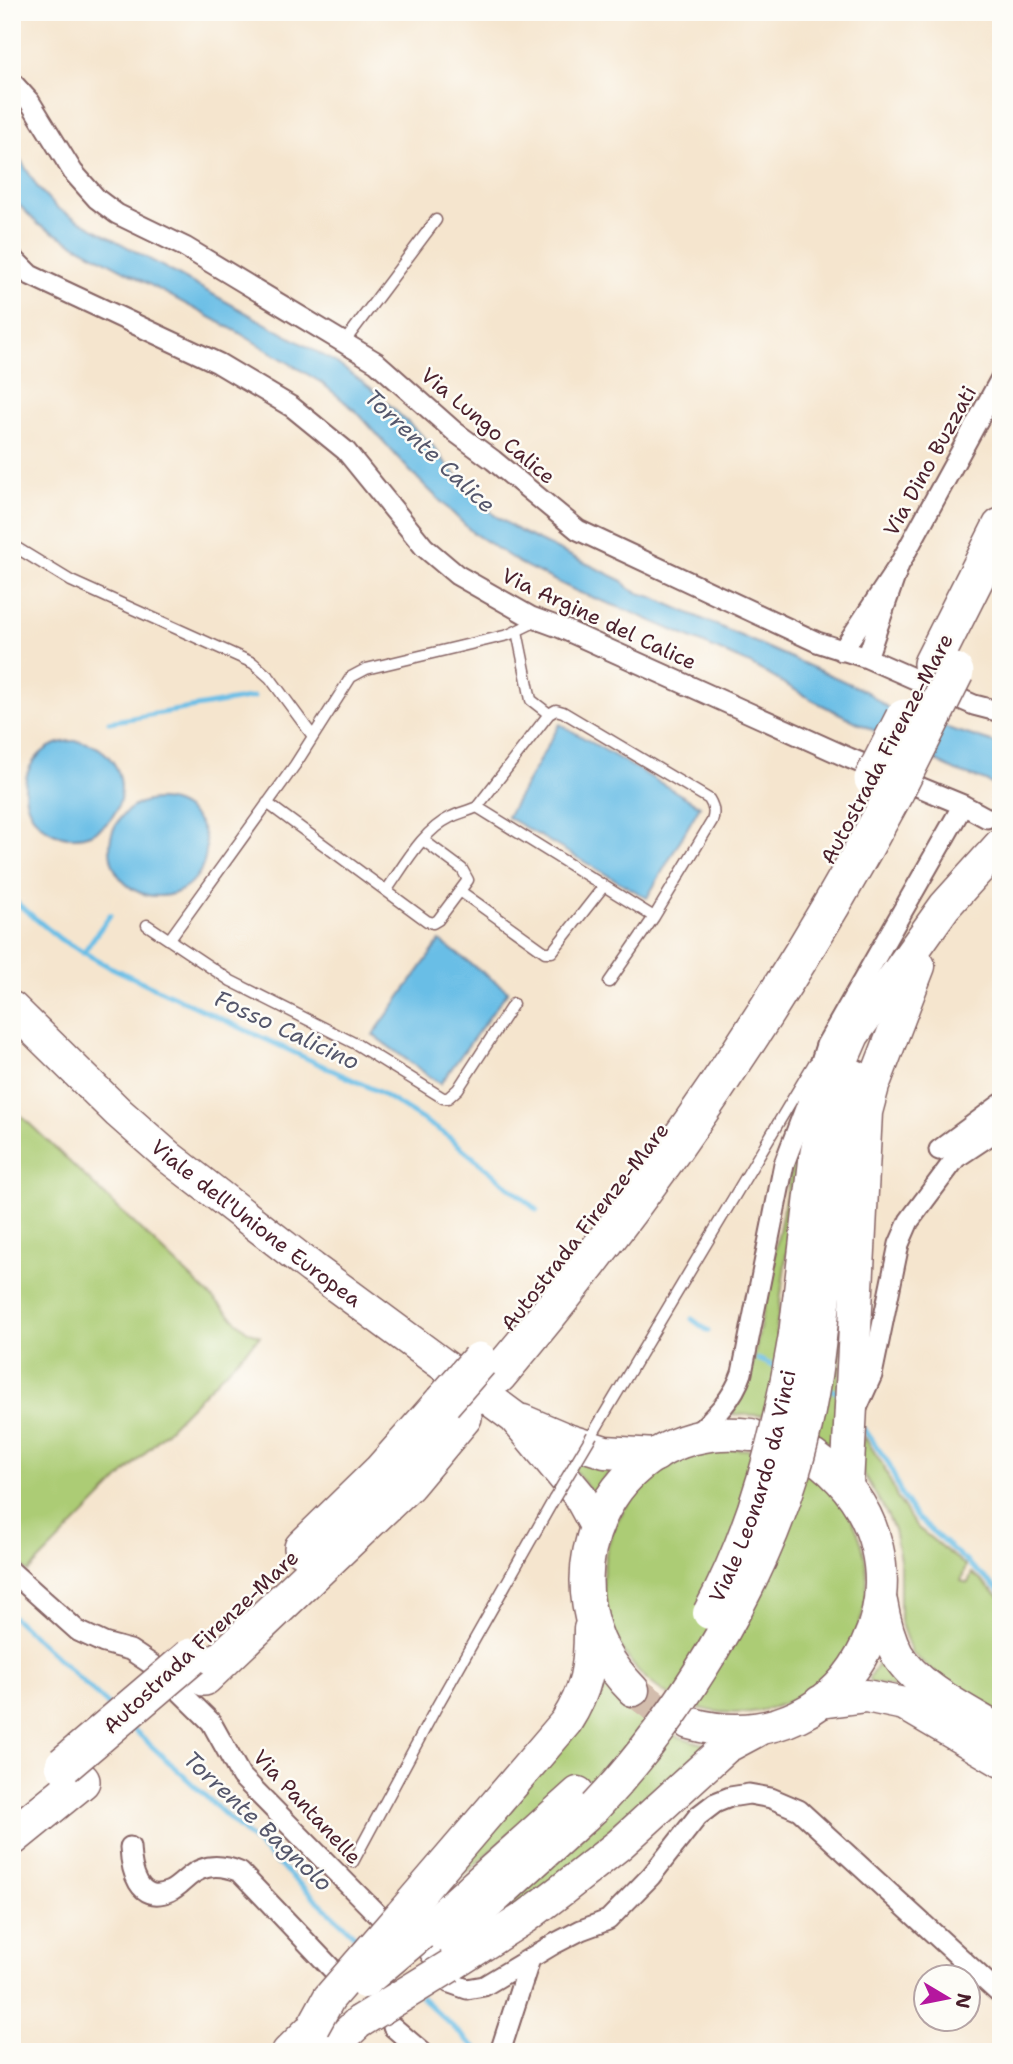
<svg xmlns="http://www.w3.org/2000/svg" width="1013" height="2064" viewBox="0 0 1013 2064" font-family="'Shantell Sans',sans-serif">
	<rect width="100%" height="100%" fill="#fdfcf7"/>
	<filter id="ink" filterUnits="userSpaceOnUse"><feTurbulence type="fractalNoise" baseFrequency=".0143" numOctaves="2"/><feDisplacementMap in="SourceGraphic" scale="14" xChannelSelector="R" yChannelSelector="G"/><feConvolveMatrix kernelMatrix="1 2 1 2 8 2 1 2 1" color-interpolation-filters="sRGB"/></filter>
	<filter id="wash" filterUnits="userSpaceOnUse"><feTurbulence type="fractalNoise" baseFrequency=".00686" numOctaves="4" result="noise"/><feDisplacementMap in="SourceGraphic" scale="28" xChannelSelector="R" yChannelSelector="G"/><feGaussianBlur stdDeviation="1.57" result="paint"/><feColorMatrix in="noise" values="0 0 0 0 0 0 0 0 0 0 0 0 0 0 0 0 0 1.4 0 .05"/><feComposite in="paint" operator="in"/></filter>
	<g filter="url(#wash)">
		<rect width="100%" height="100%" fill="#f5e5ce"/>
		<!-- green -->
		<path fill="#accc74" stroke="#7b7650" stroke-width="2" d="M12,1107L246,1330L260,1336L28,1572L12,1557Z
			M796,1158L799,1160L776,1332L830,1339L844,1220L837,1447L776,1416L732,1414L747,1387L752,1368L791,1170Z
			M864,1436L884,1467L897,1497L910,1518L918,1528L966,1566L961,1581L968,1583L972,1573L1001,1598V1718L947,1684L911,1652L900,1621V1559L894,1530L888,1516L859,1466Z
			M603 1581a132 132 0 1 1 264 0a132 132 0 1 1-264 0Z
			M561,1452L611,1467L612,1468L593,1494Z
			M882,1658L912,1691L869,1682V1678Z
			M600,1681C619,1701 640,1720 666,1732C679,1738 694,1740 708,1746L622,1829L466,1944L604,1815L566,1782L427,1909Z"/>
		<!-- water -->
		<path fill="#69bee6" stroke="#5a6e88" stroke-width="2" d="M12,146L38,188L57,208L335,362L371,388L432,445L448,466L494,515L521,532L623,581C628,592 641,593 652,597L839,679L867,692L891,710L1001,745V789L986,781L956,771L816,702L750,664L629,611L578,592L521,564L473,533L410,471L357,412L322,383L236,331L39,225L12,198Z
			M560,724L700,806L647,898L507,817Z
			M25 789a48 48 0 1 1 96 0a48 48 0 1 1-96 0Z
			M110 848a48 48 0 1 1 96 0a48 48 0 1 1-96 0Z
			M440,941L508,991L440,1084L373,1035Z"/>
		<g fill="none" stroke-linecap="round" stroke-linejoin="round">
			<!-- stream -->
			<path stroke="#69bee6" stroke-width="5" d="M109,722L254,697
				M12,899L60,939L108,966L379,1092L445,1134L537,1210
				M83,953L110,915
				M692,1319L708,1331
				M758,1359L778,1368
				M822,1386L839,1393
				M865,1430L889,1464L902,1496L916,1517L1001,1592
				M12,1616L111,1708
				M129,1725L362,1942
				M421,1997L480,2052"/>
		</g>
	</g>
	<g filter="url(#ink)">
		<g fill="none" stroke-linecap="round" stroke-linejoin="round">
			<!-- primary-tunnel -->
			<path stroke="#d3bdad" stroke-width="32" stroke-dasharray="32 16" stroke-linecap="butt" d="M633,1690L664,1713L689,1723"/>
			<!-- lane casing -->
			<g stroke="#866464" stroke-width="13">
				<path id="lane" d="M345,341L436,220
					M12,545L71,581L253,663L270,678L312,735
					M517,631L531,700L549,714L556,710L563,712L709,799C714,807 715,813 712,821L654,917L477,807L549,714
					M267,803L427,921L433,923L438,920L468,880L462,869L423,840
					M386,891C404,866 422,831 451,817C459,813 468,811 477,807
					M460,891L545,952H552L603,887
					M147,925L231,981L356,1044L443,1098H448L458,1089L513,1004
					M169,940L295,765L351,677L366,669L508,635L539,620
					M609,982L654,917
					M592,1435L814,1063
					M353,1862L437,1706L554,1499"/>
			</g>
			<!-- street casing -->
			<g stroke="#866464" stroke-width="23">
				<path id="street" d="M12,82L30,102L73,172L97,199L117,214L185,247L376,362L455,432L493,460L578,530L817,642L867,658L974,705L1001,712
					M12,257L30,275L218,363L292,407L346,451L424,547L457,575L531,617L561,628L849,758L963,805L987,818
					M899,565L1001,378
					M842,651L899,565L867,658
					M939,1150L1001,1104
					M857,1408L872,1375L899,1244L909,1221L956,1158L1001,1128
					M692,1438C713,1418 733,1400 742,1373L784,1164L811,1093L826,1045L963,805
					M12,1572L78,1631L104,1643L130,1650L154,1666L211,1722L241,1776L380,1917
					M130,1847C131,1869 138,1905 170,1891C182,1885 189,1873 202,1869C215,1864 228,1867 240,1872L333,1970
					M450,1983L467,1989L484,1986L554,1944L581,1930L608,1920L651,1876L698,1816L715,1803L730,1797L749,1794L771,1798L799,1810L1001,1995
					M393,2027L422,2052
					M500,2052L530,1959"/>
			</g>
			<!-- primary casing -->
			<g stroke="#866464" stroke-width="35">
				<g id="primary">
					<path id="s1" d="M12,1008L119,1113L170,1158L312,1268L515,1418L579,1495L596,1526"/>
					<path d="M795,1335L815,1161L828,1092L853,1035L945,906L1001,844"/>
					<path d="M820,1338L847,1103L855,1076"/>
					<path d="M523,1421L570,1441L605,1452L656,1455"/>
					<path d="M847,1485L866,1112L873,1086L919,966"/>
					<path d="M881,1602C884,1620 888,1637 897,1654C916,1687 969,1712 1001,1732"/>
					<path d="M633,1690C532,1590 607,1417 751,1435"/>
					<path d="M820,1702L866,1696L904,1704L1001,1761"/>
					<path d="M689,1723C855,1771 955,1558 813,1456"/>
					<path d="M401,1915L566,1722C587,1689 590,1668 590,1629"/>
					<path d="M421,1934L578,1793"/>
					<path d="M436,1951L595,1807"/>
					<path d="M450,1966L526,1917L563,1889L620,1844L726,1747L756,1731"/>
					<path d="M288,2052L313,2027"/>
					<path d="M327,2052L359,2022"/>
				</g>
			</g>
			<!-- highway casing -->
			<g stroke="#866464" stroke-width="40">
				<path id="highway" d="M932,664L1001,527
					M498,1375C651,1194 784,999 896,790
					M303,1548L382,1471L443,1402
					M204,1677L408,1483L463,1417
					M12,1837L81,1781"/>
			</g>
			<!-- lane -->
			<use href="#lane" stroke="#fff" stroke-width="10"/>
			<!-- street -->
			<use href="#street" stroke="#fff" stroke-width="19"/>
			<!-- primary -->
			<use href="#primary" stroke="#fff" stroke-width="32"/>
			<!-- highway -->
			<use href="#highway" stroke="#fff" stroke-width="37"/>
			<!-- lane-bridge casing -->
			<g stroke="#866464" stroke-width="13" stroke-linecap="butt">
				<path id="lane-bridge" d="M554,1499L592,1435"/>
			</g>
			<!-- primary-bridge casing -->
			<g stroke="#866464" stroke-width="35" stroke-linecap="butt">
				<g id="primary-bridge">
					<path id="s2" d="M709,1613C757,1524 778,1434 795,1335"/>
					<path d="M595,1807C679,1718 757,1592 793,1474C807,1430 815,1384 820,1338"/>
					<path d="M364,1982L421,1934"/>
					<path d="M359,2022L450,1966"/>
					<path d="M313,2027L329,1998L401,1915"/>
				</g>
			</g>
			<!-- highway-bridge casing -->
			<g stroke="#866464" stroke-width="40" stroke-linecap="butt">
				<path id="highway-bridge" d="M873,779L904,718
					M896,790L955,672
					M443,1402L479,1361
					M64,1765L191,1657"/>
			</g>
			<!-- lane-bridge -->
			<use href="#lane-bridge" stroke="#fff" stroke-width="10"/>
			<!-- primary-bridge -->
			<use href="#primary-bridge" stroke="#fff" stroke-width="32"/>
			<!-- highway-bridge -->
			<use href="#highway-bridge" stroke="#fff" stroke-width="37"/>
		</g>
	</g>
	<g text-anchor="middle" stroke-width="5" stroke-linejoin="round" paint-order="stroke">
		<!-- street labels -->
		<g font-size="21" fill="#4a1f2b" stroke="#fdfcf7">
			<text transform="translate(488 426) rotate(40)" y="7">Via Lungo Calice</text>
			<text transform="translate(930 461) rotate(-61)" y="7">Via Dino Buzzati</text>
			<text transform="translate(599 619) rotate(25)" y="7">Via Argine del Calice</text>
			<text transform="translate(887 749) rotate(-62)" y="7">Autostrada Firenze-Mare</text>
			<text dy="7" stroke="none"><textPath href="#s1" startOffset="326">Viale dell'Unione Europea</textPath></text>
			<text transform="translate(585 1227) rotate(-52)" y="7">Autostrada Firenze-Mare</text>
			<text dy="7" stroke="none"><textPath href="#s2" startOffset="135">Viale Leonardo da Vinci</textPath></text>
			<text transform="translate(201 1642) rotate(-43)" y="7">Autostrada Firenze-Mare</text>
			<text transform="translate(307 1807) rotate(47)" y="7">Via Pantanelle</text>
		</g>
		<!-- water labels -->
		<g font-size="23" font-style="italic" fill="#55576c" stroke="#fdfcf7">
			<text transform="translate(430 451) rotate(43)" y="8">Torrente Calice</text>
			<text transform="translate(287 1030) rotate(25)" y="8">Fosso Calicino</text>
			<text transform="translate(258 1821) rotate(43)" y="8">Torrente Bagnolo</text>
		</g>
	</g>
	<!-- margin -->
	<rect width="1013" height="2064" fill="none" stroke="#fdfcf7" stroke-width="42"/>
	<!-- north arrow -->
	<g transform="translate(947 1998) rotate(100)"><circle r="33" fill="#fdfcf7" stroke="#b5a4a5" stroke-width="2"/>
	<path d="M0-5L12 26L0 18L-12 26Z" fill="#b5179e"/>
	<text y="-10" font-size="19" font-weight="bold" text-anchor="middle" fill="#4a1f2b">N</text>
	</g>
</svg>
